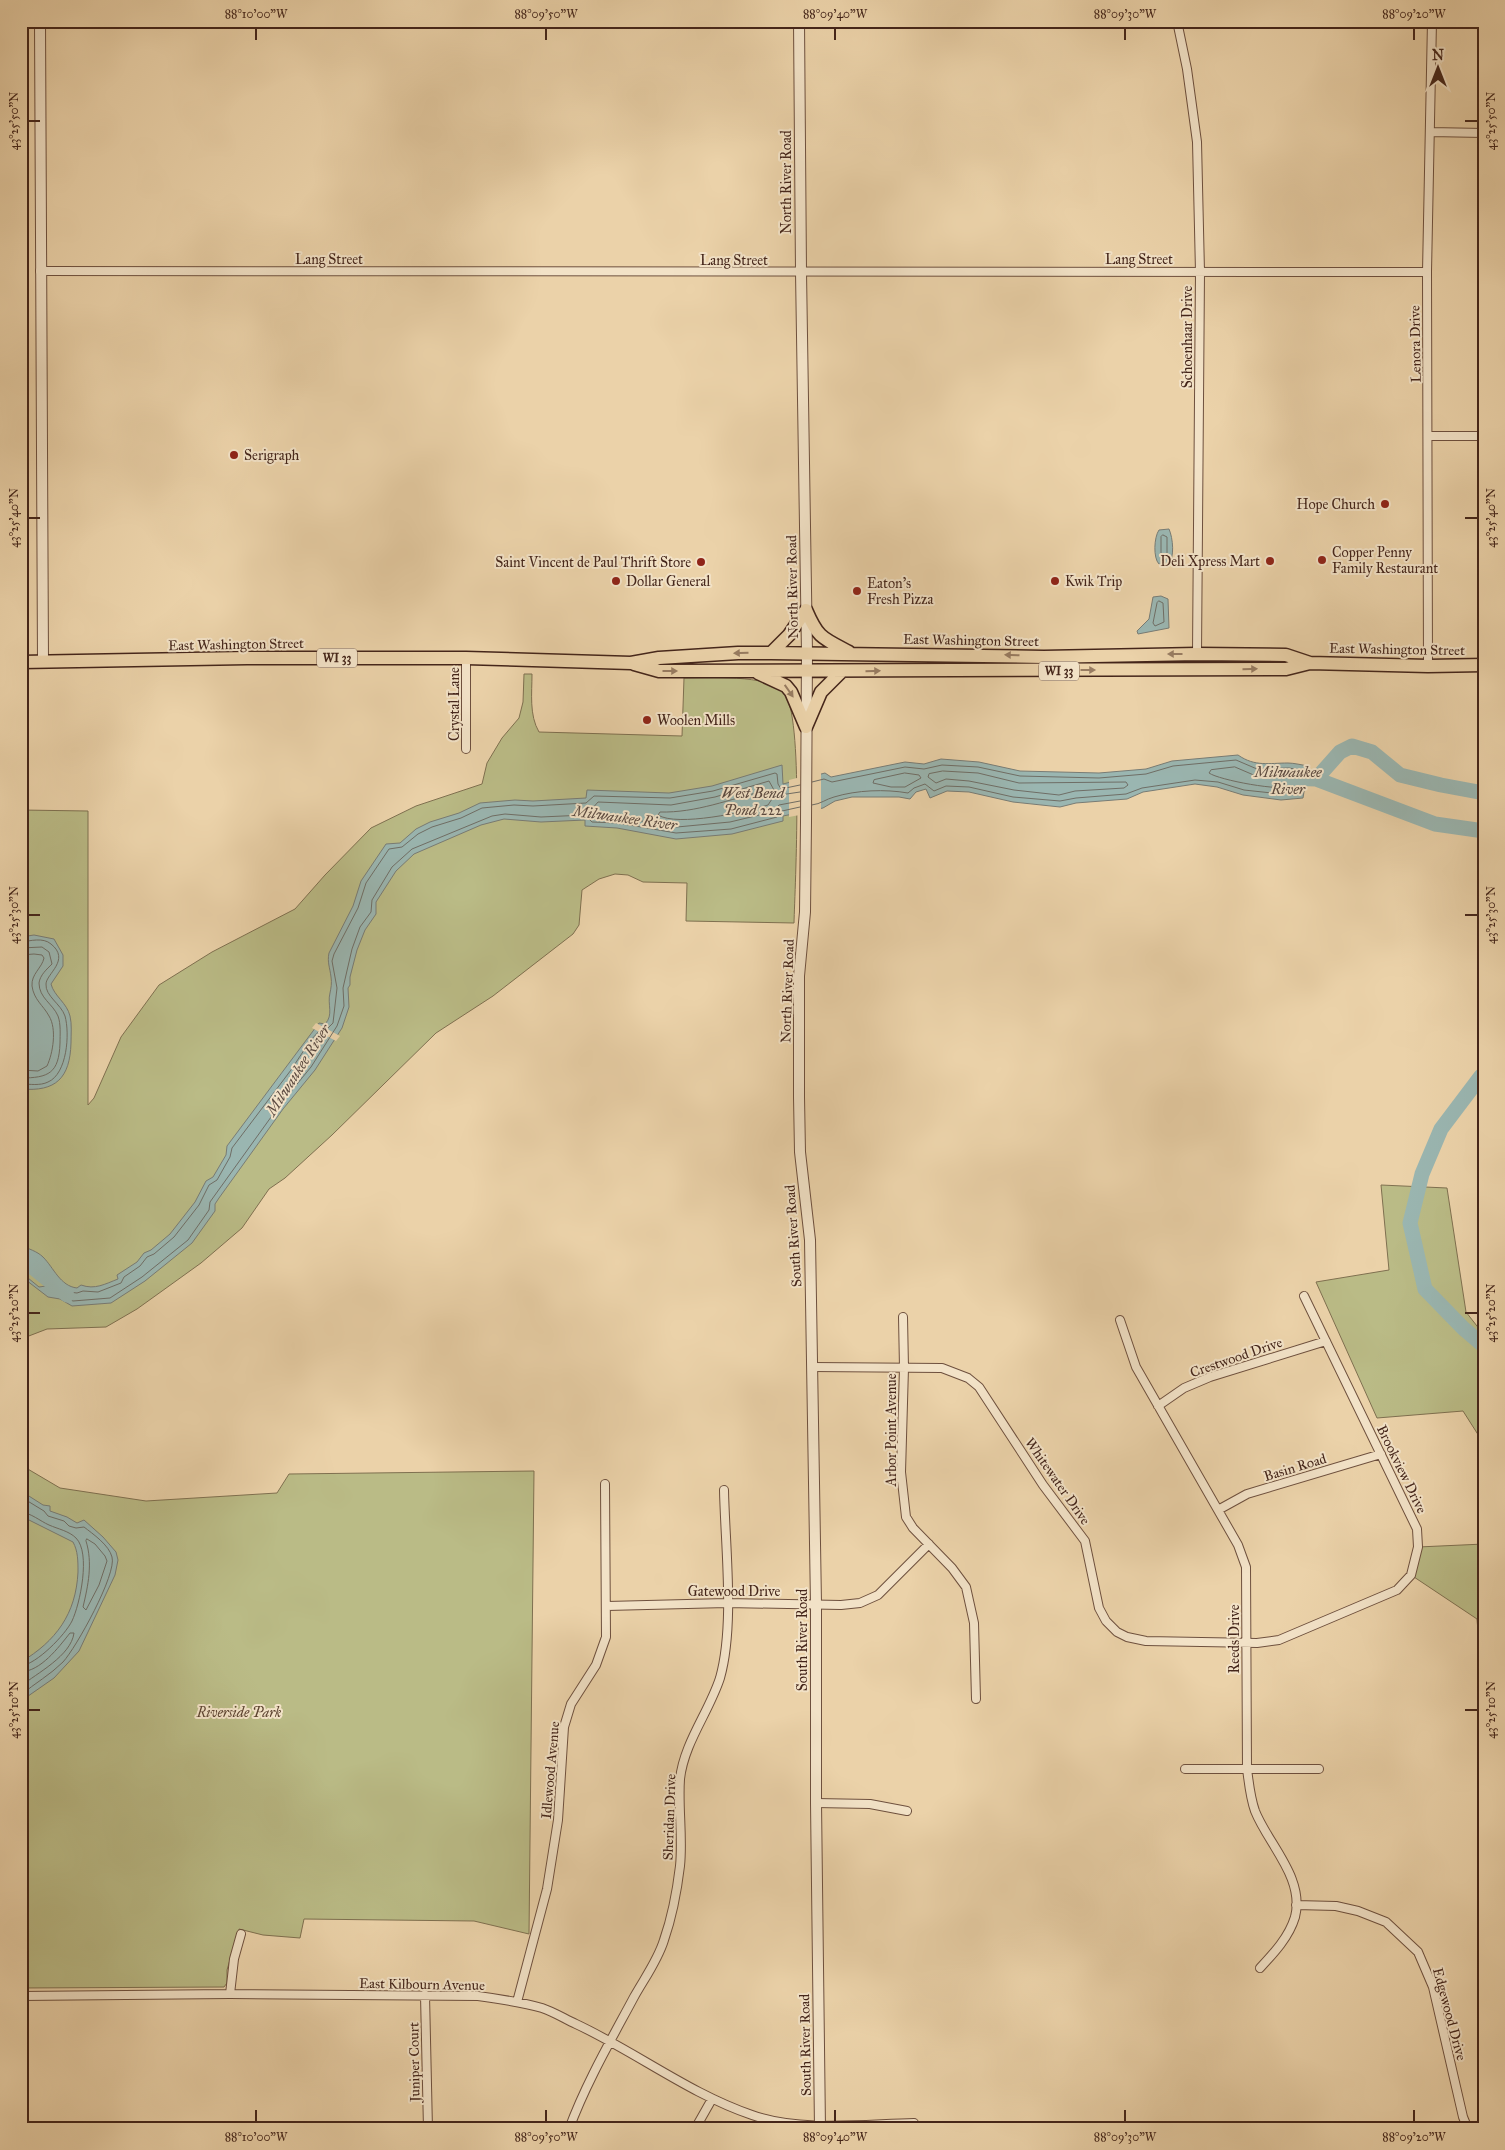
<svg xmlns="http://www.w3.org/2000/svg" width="1505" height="2150" viewBox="0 0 1505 2150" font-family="'IM FELL Great Primer',serif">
	<rect width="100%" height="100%" fill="#ebd2a9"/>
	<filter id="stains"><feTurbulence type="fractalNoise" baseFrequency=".004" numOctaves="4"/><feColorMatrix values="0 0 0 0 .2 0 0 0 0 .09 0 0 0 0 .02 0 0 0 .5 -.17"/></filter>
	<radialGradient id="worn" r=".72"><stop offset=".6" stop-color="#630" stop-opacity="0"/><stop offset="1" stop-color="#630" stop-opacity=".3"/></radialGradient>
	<!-- green -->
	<path fill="#babb86" stroke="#7f7050" d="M524,674H532C532,693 529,715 539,732L682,736L684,678C706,678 769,674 784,692C804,716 795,885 794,923L686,921L687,883L643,882L628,875L615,874L599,879L582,890L579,925L573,934L493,996L436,1033L332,1135L285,1178L269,1189L242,1228L201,1263L137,1309L106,1327L47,1329L21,1339V810L88,811V1105L94,1098L121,1037L159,985L212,952L295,909L325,875L371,828L416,806L482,784L487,763L502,738L519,718L523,702Z
		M1381,1185L1447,1188L1466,1312L1484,1335V1444L1463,1411L1377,1418L1316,1282L1389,1270Z
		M21,1465L60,1488L146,1501L277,1493L289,1474L534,1471L529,1934L474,1921L304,1919L300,1938L263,1935L239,1929L227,1970V1983L224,1987L21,1988Z
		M1484,1544V1706L1477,1619L1411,1575L1418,1547Z"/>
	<!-- water -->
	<path fill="#9ab6b1" stroke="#787c75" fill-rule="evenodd" d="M1169,529C1173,538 1175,558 1168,565L1159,564C1153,558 1154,537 1159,530Z
		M1161,596L1168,599L1169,628L1138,634L1137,631L1149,619L1153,597Z
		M1238,755C1255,767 1269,763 1288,763C1294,763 1302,765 1308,766L1303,798L1281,800L1243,795L1217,787L1195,784L1143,792L1127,799L1076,803L1060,807L1013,802L969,792L947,791L930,798L926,789L916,792L910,799L899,797H852L835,801L823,808L783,816V821L732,834L676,839L617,828L585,826V820L541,822L504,819L481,825L414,854L396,871L376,902V914L365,930L357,950L350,977V985L348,988L349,1007L342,1028L315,1070L283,1109L219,1198L215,1204V1211L192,1243L145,1281L111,1303L72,1306L60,1299L48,1297L22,1277L24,1270L21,1269V1245C28,1249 37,1251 43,1257C54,1268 60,1286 77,1288L81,1285C95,1290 105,1284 118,1279L117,1275L137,1262L144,1253L151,1250L170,1234L195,1202L206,1181L213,1177L226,1155L227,1146L319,1023L325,1024C334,1015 327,1004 330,993C331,988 332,983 331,977C330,968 327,962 329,953L353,906L361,881L386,844L400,843L416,829L430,822L459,813L480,803L515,800L533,801L586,798L587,790L669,793L712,786L782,765L783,784L825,773L831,777L905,762L924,764L941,759L979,762L1020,771L1099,773L1146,769L1172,761ZM37,1270L52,1282L50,1288L46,1286L39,1287L28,1278L26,1272Z
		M34,935L54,939L63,955V966L51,984C54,996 67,1003 70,1016C72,1024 71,1034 71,1043C70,1078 56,1092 21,1089V937Z
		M21,1491L43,1505L50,1506V1511L67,1517L77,1523L84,1520L103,1537L116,1552L118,1560L115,1575L79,1651L54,1678L21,1701V1662C56,1641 76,1614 78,1572C78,1561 78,1551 73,1542L21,1516Z"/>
	<!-- pier -->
	<path fill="#ebd2a9" d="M821,772V811L789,817V780Z
		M316,1023L340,1036L336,1041L312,1028Z"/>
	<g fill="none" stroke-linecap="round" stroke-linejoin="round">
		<!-- shore -->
		<path stroke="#6f6e66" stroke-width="1" d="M1163,535L1167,537V558L1165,560L1161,558V537Z
			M1159,601L1163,603L1164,622L1155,626L1153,623L1157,603Z
			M1235,767L1256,776L1293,775L1295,777L1293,786C1282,792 1219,780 1209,773L1211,770Z
			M943,771L978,773L1019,783L1126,782L1128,785L1124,788L1075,791L1059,795L1014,790L969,781L946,779L936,783L928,777L929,774Z
			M905,773L919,775L921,778L905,787H891L873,783L874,780Z
			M764,791L772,799L768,805C746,812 677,827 658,815L660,812C696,813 730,799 764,791Z
			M800,801L779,805L772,812L730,822L677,827L618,817L596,816L591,810L598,802L671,805L715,797L769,781L774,790L780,795L800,792
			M812,805C821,804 826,799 834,797C857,790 885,789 908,793L914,788L925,784L934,791L946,786L969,787L1013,797L1060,801L1076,798L1126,794L1142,788L1195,780L1218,782L1244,790L1281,794L1299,792L1302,772L1300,770L1289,768L1257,769L1236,760L1173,766L1146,774L1099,778L1020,776L978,767L942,765L924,769L905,767L832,782L824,779L812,782
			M800,807L782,811L777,817L731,829L676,833L618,823L592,822L585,815L541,817L505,814L492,816L412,849L392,867L372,900L371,912L360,927L352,949L343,988L344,1006L337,1026L311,1067L279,1106L215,1195L210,1202L209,1210L188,1240L142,1277L110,1298L73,1301L54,1293L58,1284L68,1292L77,1293L83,1291L98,1292L121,1283L124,1277L140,1266L147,1257L154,1254L174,1237L199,1205L209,1185L217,1180L230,1157L232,1148L291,1070L310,1041L321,1029L328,1028L333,1023L337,988L332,961L334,954L358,908L366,883L389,849L402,847L418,834L432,827L461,818L482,808L514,805L533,806L586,803L594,796L670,798L713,791L775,773L777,774L778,784L781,789L800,785
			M21,942C30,941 43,937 51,944C71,960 46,974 46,984C45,996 61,1004 65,1016C70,1034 67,1074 48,1082C40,1086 30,1084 21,1084
			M21,948L42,947L49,952L52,964C47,969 40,975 39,983C39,998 53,1004 58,1016C61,1024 60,1035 60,1043C59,1073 49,1078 21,1078
			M21,955L34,954L42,955L44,958C42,968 31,974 32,986C34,1000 43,1005 49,1016C57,1029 53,1053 47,1066L38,1071L21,1070
			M21,1497L44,1511L48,1516L64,1521L69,1526L76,1528L84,1527C93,1534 109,1545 112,1557C117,1574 76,1648 63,1662C50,1675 35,1683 21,1695
			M21,1512C31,1513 40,1521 49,1525C58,1529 69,1531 76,1538C91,1553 80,1604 72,1621C65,1635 37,1664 21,1666
			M87,1539L95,1544L105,1556L107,1561L99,1585L86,1610L83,1607C88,1586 93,1563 86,1541Z
			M21,1672C41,1671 58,1648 70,1633H74C71,1656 37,1673 21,1686"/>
		<!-- river -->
		<path stroke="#9ab6b1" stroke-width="15" d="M1285,778L1316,779L1435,824L1484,831
			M1316,779L1340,752L1352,746L1372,752L1400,775L1441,785L1484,793
			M1484,1075L1481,1076L1441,1129L1422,1174L1410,1223L1425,1289L1463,1328L1484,1346
			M21,1258L67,1295"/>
		<!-- minor casing -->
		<g stroke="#6e503e" stroke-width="10">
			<path id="minor" d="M1177,21L1187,69L1197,142L1200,272L1197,654
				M1430,132L1484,133
				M40,271L1427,272
				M1429,436H1484
				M1428,666L1427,272L1432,21
				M466,749V658
				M903,1317L904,1368L901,1472L906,1517L913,1528L952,1568L966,1587L974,1623L976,1699
				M1120,1320L1136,1367L1238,1545L1246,1567L1247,1769C1249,1783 1250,1797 1255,1811C1268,1844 1305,1878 1295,1917C1289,1937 1274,1953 1260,1968
				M812,1367L942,1368L968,1378L979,1387L1043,1485L1085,1541L1099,1608L1106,1621L1117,1632L1127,1637L1146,1641L1257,1643L1279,1640L1397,1590L1411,1575L1418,1547L1417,1529L1304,1296
				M1158,1406L1184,1388L1210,1377L1326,1341
				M1218,1510L1247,1494L1381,1454
				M607,1606L727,1603L841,1605L860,1603L878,1595L929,1544
				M1185,1769H1319
				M816,1803L870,1804L907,1811
				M1296,1905L1336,1906L1358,1911L1386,1922L1418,1952L1433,1987L1463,2117L1468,2129
				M230,1994L234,1959L241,1934
				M425,1995L428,2129
				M21,1996L230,1994L478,1996C500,1999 521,2002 542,2008C554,2012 565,2019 576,2024C636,2052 690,2094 752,2115C800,2132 864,2124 914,2123
				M517,2002L547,1889L558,1820L564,1727L571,1704L596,1665L606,1637L605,1484
				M569,2129C586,2083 611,2040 634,1997C644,1979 658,1960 664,1940C672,1917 677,1891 680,1866C683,1838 678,1808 680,1779C684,1743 709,1712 720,1678C735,1625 725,1545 724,1490
				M695,2129L712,2099"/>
		</g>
		<!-- tertiary casing -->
		<g stroke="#6e503e" stroke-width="12">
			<path id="tertiary" d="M40,21L43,662
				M799,21L801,272L807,653L806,822L805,912L799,976V1097L800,1152L810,1240L816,1604V1803L820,2129"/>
		</g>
		<!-- primary casing -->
		<g stroke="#44251a" stroke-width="15">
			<path id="primary" d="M806,610C818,638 822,638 849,652
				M771,653L789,635L806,610
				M21,662L247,658H466L631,663L659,658L738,653H771L1044,657L1197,654L1286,655L1310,663
				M634,664L659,671L1286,669L1310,663L1428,666L1484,665
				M758,673L786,686L791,692L806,727
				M806,727L821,692L842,671"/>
		</g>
		<!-- minor -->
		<use href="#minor" stroke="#f2e2c7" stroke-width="8"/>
		<!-- tertiary -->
		<use href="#tertiary" stroke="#f2e2c7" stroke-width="10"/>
		<!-- primary -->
		<use href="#primary" stroke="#ebd2a9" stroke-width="12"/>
	</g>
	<!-- one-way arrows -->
	<defs><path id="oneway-solid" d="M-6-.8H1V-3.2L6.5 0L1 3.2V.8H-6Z" transform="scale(1.25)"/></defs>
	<g fill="#987c62">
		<use href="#oneway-solid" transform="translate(741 653) rotate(178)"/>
		<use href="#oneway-solid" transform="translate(1175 654) rotate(180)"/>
		<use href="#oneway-solid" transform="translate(1012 655) rotate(-178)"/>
		<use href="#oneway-solid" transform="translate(1250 669) rotate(-1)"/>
		<use href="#oneway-solid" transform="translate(1088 670)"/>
		<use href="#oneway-solid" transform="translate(670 671)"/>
		<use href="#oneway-solid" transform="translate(873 671) rotate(-1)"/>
		<use href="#oneway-solid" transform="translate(789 691) rotate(55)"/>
	</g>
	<!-- ticks -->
	<path fill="none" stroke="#44251a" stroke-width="2" d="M256,28V40M546,28V40M835,28V40M1125,28V40M1414,28V40M28,121H40M1465,121H1478M28,518H40M1465,518H1478M28,915H40M1465,915H1478M28,1313H40M1465,1313H1478M28,1710H40M1465,1710H1478M256,2110V2122M546,2110V2122M835,2110V2122M1125,2110V2122M1414,2110V2122"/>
	<!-- markers -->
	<g fill="#8f2418" stroke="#f2e2c7" stroke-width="2">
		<circle cx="234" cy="455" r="5"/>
		<circle cx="1385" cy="504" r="5"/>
		<circle cx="1322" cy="560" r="5"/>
		<circle cx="1270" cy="561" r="5"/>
		<circle cx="701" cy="562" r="5"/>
		<circle cx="616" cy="581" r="5"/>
		<circle cx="1055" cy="581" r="5"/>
		<circle cx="857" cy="591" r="5"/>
		<circle cx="647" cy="720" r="5"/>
	</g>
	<g text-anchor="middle" stroke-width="4" stroke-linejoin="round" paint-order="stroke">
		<!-- shield labels -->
		<g fill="#f2e2c7" stroke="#785e4e" stroke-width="1">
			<rect x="317" y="648.5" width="40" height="19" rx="4"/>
			<rect x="1039" y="661.5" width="40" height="19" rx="4"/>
		</g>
		<g font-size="12" font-weight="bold" fill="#44251a">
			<text x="337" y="662">WI 33</text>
			<text x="1059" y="675">WI 33</text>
		</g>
		<!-- street labels -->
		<g font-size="14" fill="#44251a" stroke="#f2e2c7">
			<text transform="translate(786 182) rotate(-90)" y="5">North River Road</text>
			<text x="329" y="264">Lang Street</text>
			<text x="1139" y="264">Lang Street</text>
			<text x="734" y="265">Lang Street</text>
			<text transform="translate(1187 337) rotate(-90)" y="5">Schoenhaar Drive</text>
			<text transform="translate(1415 344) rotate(-91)" y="5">Lenora Drive</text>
			<text transform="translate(792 587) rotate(-91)" y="5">North River Road</text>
			<text transform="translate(971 640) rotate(1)" y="5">East Washington Street</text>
			<text transform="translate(236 644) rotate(-1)" y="5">East Washington Street</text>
			<text transform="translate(1397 649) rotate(1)" y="5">East Washington Street</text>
			<text transform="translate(454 704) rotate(-90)" y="5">Crystal Lane</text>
			<text transform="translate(787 991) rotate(-88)" y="5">North River Road</text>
			<text transform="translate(793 1236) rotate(-94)" y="5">South River Road</text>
			<text transform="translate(1236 1357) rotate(-19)" y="5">Crestwood Drive</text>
			<text transform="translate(891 1430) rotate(-90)" y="5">Arbor Point Avenue</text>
			<text transform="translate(1295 1467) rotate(-17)" y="5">Basin Road</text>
			<text transform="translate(1402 1469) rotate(64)" y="5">Brookview Drive</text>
			<text transform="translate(1058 1481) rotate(55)" y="5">Whitewater Drive</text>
			<text x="734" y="1596">Gatewood Drive</text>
			<text transform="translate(1234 1639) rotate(-90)" y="5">Reeds Drive</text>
			<text transform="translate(802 1640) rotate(-90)" y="5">South River Road</text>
			<text transform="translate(550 1770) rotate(-85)" y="5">Idlewood Avenue</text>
			<text transform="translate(669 1817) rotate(-88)" y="5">Sheridan Drive</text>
			<text transform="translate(422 1984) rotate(1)" y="5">East Kilbourn Avenue</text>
			<text transform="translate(1450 2014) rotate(75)" y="5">Edgewood Drive</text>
			<text transform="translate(805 2045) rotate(-91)" y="5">South River Road</text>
			<text transform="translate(414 2062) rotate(-91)" y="5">Juniper Court</text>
		</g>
		<!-- poi labels -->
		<g font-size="14" fill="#44251a" stroke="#f2e2c7" text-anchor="start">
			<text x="244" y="460">Serigraph</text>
			<text x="1375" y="509" text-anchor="end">Hope Church</text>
			<text x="1332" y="557">Copper Penny<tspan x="1332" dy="16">Family Restaurant</tspan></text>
			<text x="1260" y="566" text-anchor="end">Deli Xpress Mart</text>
			<text x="691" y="567" text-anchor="end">Saint Vincent de Paul Thrift Store</text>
			<text x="626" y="586">Dollar General</text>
			<text x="1065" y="586">Kwik Trip</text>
			<text x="867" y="588">Eaton's<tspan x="867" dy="16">Fresh Pizza</tspan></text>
			<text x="657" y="725">Woolen Mills</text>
		</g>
		<!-- park labels -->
		<g font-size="14" font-style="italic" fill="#5c4330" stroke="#f2e2c7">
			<text x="239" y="1717">Riverside Park</text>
		</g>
		<!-- water labels -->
		<g font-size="15" font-style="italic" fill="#5a4940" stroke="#f2e2c7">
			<text x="1288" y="777">Milwaukee<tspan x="1288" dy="17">River</tspan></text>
			<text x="753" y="798">West Bend<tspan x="753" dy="17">Pond 222</tspan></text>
			<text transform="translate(625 818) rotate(8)" y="5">Milwaukee River</text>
			<text transform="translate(298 1070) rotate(-57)" y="5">Milwaukee River</text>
		</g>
	</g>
	<!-- margin -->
	<rect width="1505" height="2150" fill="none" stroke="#ebd2a9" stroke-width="55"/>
	<!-- north arrow -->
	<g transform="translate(1438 68)" stroke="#f2e2c7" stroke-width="4" paint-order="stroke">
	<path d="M0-4L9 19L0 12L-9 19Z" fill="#44251a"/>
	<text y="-8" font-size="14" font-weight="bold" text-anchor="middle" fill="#44251a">N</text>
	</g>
	<rect x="28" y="28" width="1450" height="2094" fill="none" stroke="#44251a" stroke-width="2"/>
	<g font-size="12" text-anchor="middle" fill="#44251a">
		<text x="256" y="18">88°10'00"W</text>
		<text x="546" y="18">88°09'50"W</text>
		<text x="835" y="18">88°09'40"W</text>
		<text x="1125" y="18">88°09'30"W</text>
		<text x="1414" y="18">88°09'20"W</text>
		<text transform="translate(14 121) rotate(-90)" y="4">43°25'50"N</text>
		<text transform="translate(1491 121) rotate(-90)" y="4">43°25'50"N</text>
		<text transform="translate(14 518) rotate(-90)" y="4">43°25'40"N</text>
		<text transform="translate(1491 518) rotate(-90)" y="4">43°25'40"N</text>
		<text transform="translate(14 915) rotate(-90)" y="4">43°25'30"N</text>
		<text transform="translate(1491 915) rotate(-90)" y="4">43°25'30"N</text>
		<text transform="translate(14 1313) rotate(-90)" y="4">43°25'20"N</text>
		<text transform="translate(1491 1313) rotate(-90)" y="4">43°25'20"N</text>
		<text transform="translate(14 1710) rotate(-90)" y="4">43°25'10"N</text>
		<text transform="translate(1491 1710) rotate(-90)" y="4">43°25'10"N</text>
		<text x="256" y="2141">88°10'00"W</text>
		<text x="546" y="2141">88°09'50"W</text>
		<text x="835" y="2141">88°09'40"W</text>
		<text x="1125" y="2141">88°09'30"W</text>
		<text x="1414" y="2141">88°09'20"W</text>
	</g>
	<rect width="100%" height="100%" filter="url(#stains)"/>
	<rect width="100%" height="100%" fill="url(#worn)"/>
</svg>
